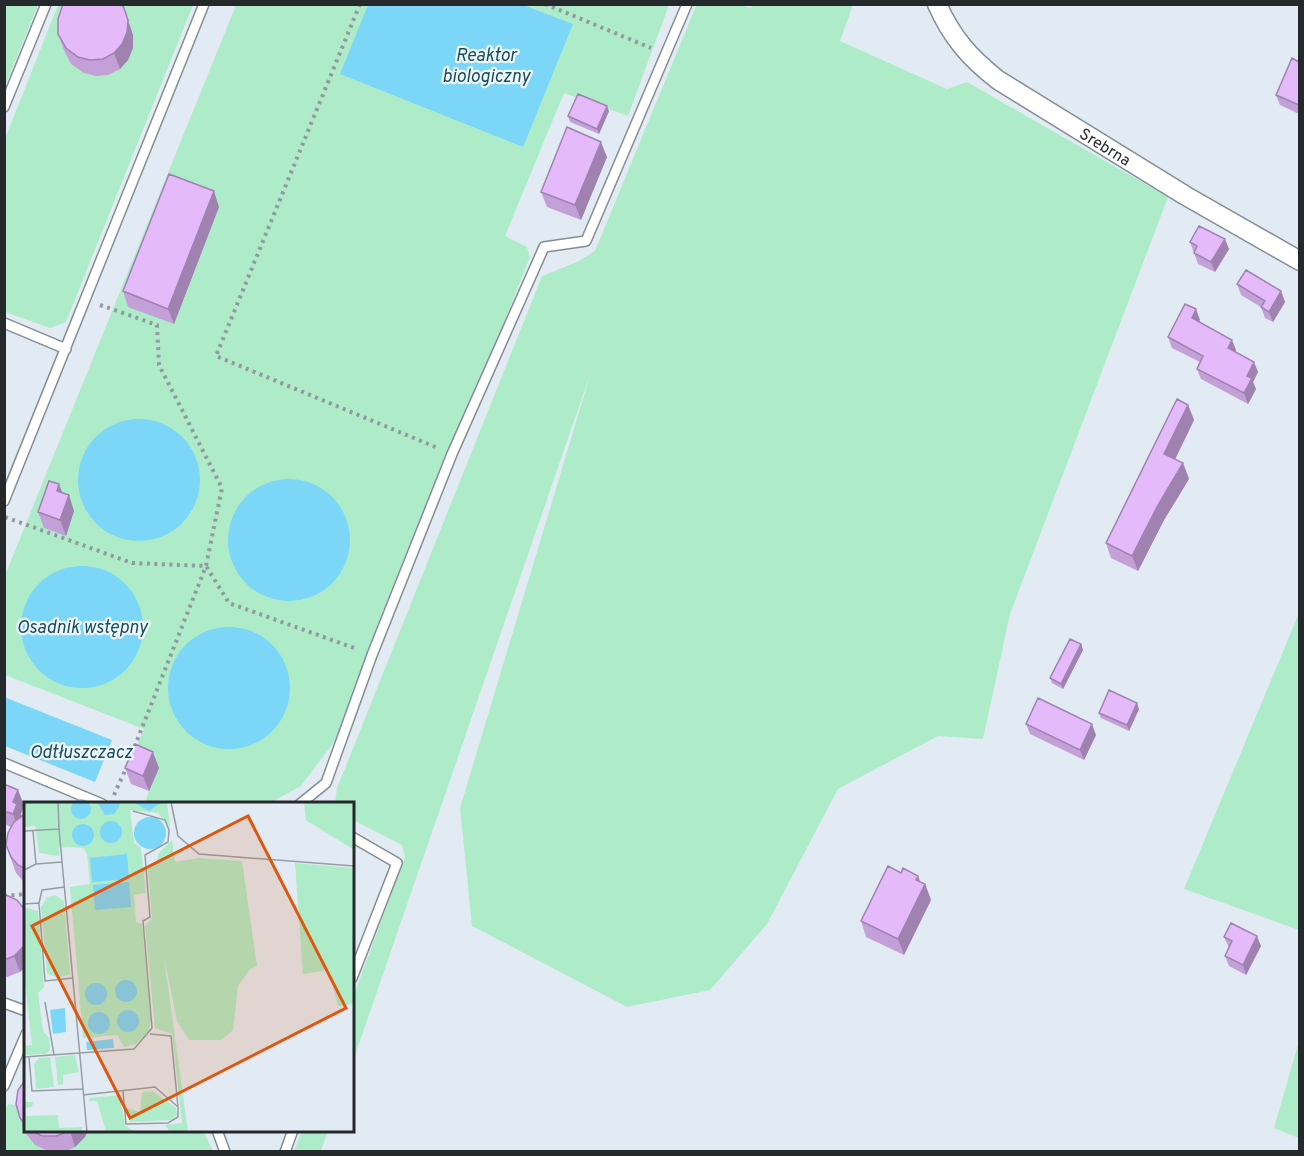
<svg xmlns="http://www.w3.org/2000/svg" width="1304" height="1156" viewBox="0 0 1304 1156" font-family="Overpass,sans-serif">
	<rect width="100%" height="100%" fill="#e2ebf4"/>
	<!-- green -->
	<path fill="#aeecc9" d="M5,4L38,5L5,86L4,5Z
		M58,5H193L66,322L50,328L5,312L4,141Z
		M236,5H669L628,116L564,93L505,236L527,247L530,257L341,733L301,786L270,803H145L149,791L132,757L144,729L5,675L4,578Z
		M705,5H742L751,8L753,4L853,5L840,41L947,89L967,82L1168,197L1010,614L983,739L938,736L838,789L767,924L710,990L627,1007L472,926L460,808L591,372L353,1061V997L405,857L402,845L353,820L352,804L335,803L337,788L542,276L577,262L595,251L696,6Z
		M1299,613V930L1184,889Z
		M1299,1041V1138L1274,1128Z
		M8,1104L24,1106C20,1130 26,1141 48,1151H5L4,1113Z
		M89,1130L203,1131L213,1151L64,1152L85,1137Z
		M302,1131H328L321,1151H294Z"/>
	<!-- water -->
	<path fill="#7bd6f8" d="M368,5H523L573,24L523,147L340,74Z
		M78 480a61 61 0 1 1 122 0a61 61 0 1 1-122 0Z
		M228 540a61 61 0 1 1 122 0a61 61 0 1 1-122 0Z
		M21 627a61 61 0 1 1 122 0a61 61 0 1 1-122 0Z
		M168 688a61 61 0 1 1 122 0a61 61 0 1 1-122 0Z
		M4,697L112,740L95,782L5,746Z"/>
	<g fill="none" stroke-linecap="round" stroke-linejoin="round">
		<!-- lane casing -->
		<g stroke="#848d94" stroke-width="12">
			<path id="lane" d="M4,107L46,4
				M4,323L66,349
				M4,501L204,4
				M4,763L102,804
				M300,804L326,783L372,655L452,454L544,247L586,241L687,4
				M352,837L397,863L352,978
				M4,1003L26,1011
				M4,1086L26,1034
				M217,1130L225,1152
				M285,1152L293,1130"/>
		</g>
		<!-- street casing -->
		<g stroke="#848d94" stroke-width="21">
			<g id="street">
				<path id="s1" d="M937,4C952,38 970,58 998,80L1186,196L1300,261"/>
			</g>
		</g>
		<!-- path -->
		<path stroke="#92999f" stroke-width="4" stroke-dasharray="3 4.5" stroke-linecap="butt" d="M360,4L216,356L438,448
			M545,4L651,48
			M100,305L157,325L159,365L222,488L206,566L134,748
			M5,517L132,563L206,566L229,603L357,649
			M114,795L127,766
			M4,896L26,894"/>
		<!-- lane -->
		<use href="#lane" stroke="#fff" stroke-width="9"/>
		<!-- street -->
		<use href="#street" stroke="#fff" stroke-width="18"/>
	</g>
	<!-- wall -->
	<path fill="#c4a0d8" d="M58,34L133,35V48L128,60L120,69L108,75L96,76L84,73L71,64L64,50Z
		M1299,62V114L1280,105L1276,95Z
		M609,111L599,134L570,122L568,116Z
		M607,157L581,220L547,207L541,192Z
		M219,207L174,324L128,307L123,291Z
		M1190,242L1229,249L1215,272L1198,264Z
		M1237,284L1281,291L1285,302L1273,322L1265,318L1261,307L1241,295Z
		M1200,320L1199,322L1236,350L1235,352L1258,372L1253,382L1256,389L1248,404L1201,379L1197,369L1200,362L1172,348L1168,337Z
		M1188,405L1194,420L1175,459L1183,463L1189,479L1164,520L1138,571L1111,558L1106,543Z
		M62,493L74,511L66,536L44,528L38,512Z
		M1081,644L1083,650L1063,689L1052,683L1050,678Z
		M1139,709L1129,731L1101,718L1099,713Z
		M1026,724L1096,735L1084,760L1030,734Z
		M125,768H159L149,791L131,784Z
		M4,784L24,805L21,814L22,817L26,815V882L23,881L16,873L6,845L11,827L4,824Z
		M920,882L925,884L931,900L904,955L866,937L861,921Z
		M4,894L20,972L7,977H4Z
		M1224,937L1261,946L1246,975L1229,966L1225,956L1229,948Z
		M26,1079V1131H88L85,1137L75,1147L64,1152L48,1151L35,1145L26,1134L20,1118Z"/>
	<!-- shaded-wall -->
	<path fill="#a082b0" d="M124,8L133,35V48L128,60L120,69L114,53Z
		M607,106L609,111L599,134L597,129Z
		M601,142L607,157L581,220L575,205Z
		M214,191L219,207L174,324L168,309Z
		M1225,239L1229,249L1215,272L1211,262Z
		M1281,291L1285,302L1273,322L1269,312Z
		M1196,309L1200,320L1195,328L1192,318Z
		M1232,340L1236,350L1232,359L1228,348Z
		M1254,362L1258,372L1253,382L1256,389L1248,404L1244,393L1247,376Z
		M1188,405L1194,420L1170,470L1164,454Z
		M1183,463L1189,479L1164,520L1138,571L1132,556L1158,505Z
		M59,484L65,500L57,491Z
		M69,495L74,511L66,536L60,520Z
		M1081,644L1083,650L1063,689L1061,684Z
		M1137,703L1139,709L1129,731L1127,725Z
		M1092,724L1096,735L1084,760L1080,750Z
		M153,752L159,768L149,791L143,776Z
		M18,790L24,805L21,814L23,819L19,830L13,814V802Z
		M918,876L923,889L925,884L931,900L904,955L898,939Z
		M1257,936L1261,946L1246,975L1243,965Z
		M26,943V967L20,972L14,956Z
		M70,1131H88L85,1137L75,1147Z"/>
	<!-- building -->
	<path fill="#e4bafb" stroke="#a082b0" stroke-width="1.5" d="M63,4H121L124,8L128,20L127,32L122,44L114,53L103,59L90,60L78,57L66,48L58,34V19Z
		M1292,58L1299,62V105L1276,95Z
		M578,94L607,106L597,129L568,116Z
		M567,127L601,142L575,205L541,192Z
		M169,174L214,191L168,309L123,291Z
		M1199,226L1225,239L1211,262L1194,253L1197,246L1190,242Z
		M1246,270L1281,291L1269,312L1261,307L1265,301L1237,284Z
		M1185,304L1196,309L1192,318L1232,340L1228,348L1254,362L1247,376L1252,378L1244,393L1197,369L1203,356L1168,337Z
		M1177,399L1188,405L1164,454L1183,463L1158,505L1132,556L1106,543Z
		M49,481L59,484L57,491L69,495L60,520L38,512Z
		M1070,639L1081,644L1061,684L1050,678Z
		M1109,690L1137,703L1127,725L1099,713Z
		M1038,698L1092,724L1080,750L1026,724Z
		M135,744L153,752L143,776L125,768Z
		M4,784L18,790L13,802L17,804L13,814L4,811Z
		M24,815H26V869L18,865L11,857L6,845L8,833L14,822Z
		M888,866L901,873L903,868L918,876L916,880L925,884L898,939L861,921Z
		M4,894L17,900L26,911V943L24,946L14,956L4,960Z
		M1231,923L1257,936L1243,965L1225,956L1232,941L1224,937Z
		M26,1079V1125L20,1118L16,1104L18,1090Z
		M32,1131H70L56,1136H42Z"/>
	<g text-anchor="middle" stroke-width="4.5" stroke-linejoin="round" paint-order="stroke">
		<!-- street labels -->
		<g font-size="16" fill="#25292c" stroke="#f0f8ff">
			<text dy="6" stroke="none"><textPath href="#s1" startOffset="225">Srebrna</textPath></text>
		</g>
		<!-- water labels -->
		<g font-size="18" font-style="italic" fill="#184d5e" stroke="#f0f8ff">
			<text x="486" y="61">Reaktor<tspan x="486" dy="21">biologiczny</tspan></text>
			<text x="82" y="633">Osadnik wstępny</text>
			<text x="81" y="758">Odtłuszczacz</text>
		</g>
	</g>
	<!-- overview -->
	<g transform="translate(24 802)">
		<rect width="330" height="330" fill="#e2ebf4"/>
		<path d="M0,0H143L146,26L134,11L106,8L110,41L117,46L122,91L110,93L112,120L118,122L127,217L125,229L112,242L100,245L93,233L59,236L46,85L66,82L63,52L59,46L44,45L35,46V54L15,51L11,24L0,25ZM280,0H330V48L282,18ZM148,38L151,60L175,56L218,59L233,164L226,167L214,184L209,228L197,238H165L153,219L140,155L164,330H146L141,323L158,321L148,232L131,226L121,124L128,116L124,67L133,62L134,52ZM271,61L330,66V202L314,204L305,168L279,172ZM31,93L40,99L46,172L34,176L23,171L17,105L23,95ZM0,105L14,109L20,185L14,191L19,229L25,236L26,248L22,252L0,253V244L8,243L0,170ZM51,253L55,270L39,273V282L34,283L31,255ZM26,255L30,285L12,287L10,262L15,256ZM129,289L152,306L153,313L148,318L106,320L103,306L116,310L118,290ZM96,293L101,324L112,330H82L73,299H65L66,296ZM0,300H9L8,305L1,306L2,314L34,313L35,326L58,325V330H0Z" fill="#aeecc9"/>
		<path d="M47 7a10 10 0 1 1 20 0a10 10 0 1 1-20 0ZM73,0H96L95,5L90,12L81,13ZM109,0H138L125,9ZM110 31a16 16 0 1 1 32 0a16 16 0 1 1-32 0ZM76 30a11 11 0 1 1 22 0a11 11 0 1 1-22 0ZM48 33a11 11 0 1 1 22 0a11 11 0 1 1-22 0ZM103,52L105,77L68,80L66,56ZM105,80L107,105L71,108L69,83ZM91 189a11 11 0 1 1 22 0a11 11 0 1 1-22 0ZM61 192a11 11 0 1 1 22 0a11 11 0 1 1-22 0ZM41,206L42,230L29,232L26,208ZM93 219a11 11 0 1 1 22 0a11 11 0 1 1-22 0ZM64 221a11 11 0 1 1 22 0a11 11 0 1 1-22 0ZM89,237L90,246L63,248L62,240Z" fill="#7bd6f8"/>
		<path fill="none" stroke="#969da4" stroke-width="1.5" d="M34,0L35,27M147,0L154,34L175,52L330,64M0,29L35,27L63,330M12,62L38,60M0,68L12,62L9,29M15,101L18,88L41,85M0,102L15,101L21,179L49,176M21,200L30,253M126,232L147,234L154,305M0,255L110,247L128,226L119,119L126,115L121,53L144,40L145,28L141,18L109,9M5,255L8,289L59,287M59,293L131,285L154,305V315L144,321L102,322L99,289"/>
		<path fill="#de570e" fill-opacity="0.15" stroke="#de570e" stroke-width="3" d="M224,14L322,206L106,316L8,124Z"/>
		<rect width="330" height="330" fill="none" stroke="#25292c" stroke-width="3"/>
	</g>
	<!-- border -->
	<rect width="1304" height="1156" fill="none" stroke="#25292c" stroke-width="12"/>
</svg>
